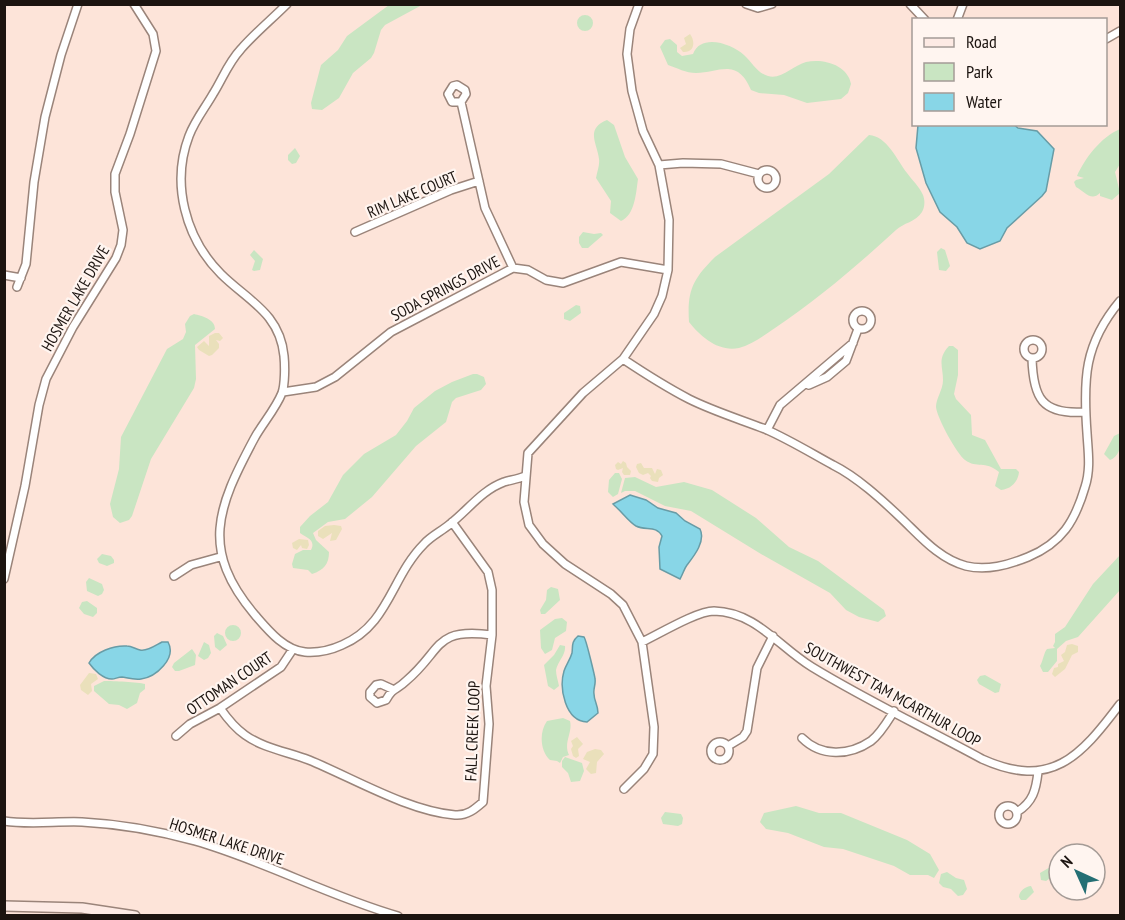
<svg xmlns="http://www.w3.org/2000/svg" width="1125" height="920" viewBox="0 0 1125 920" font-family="'PT Sans Narrow',sans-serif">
	<rect width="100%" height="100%" fill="#fde4d9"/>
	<!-- green -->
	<path fill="#c9e5c2" d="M389,5H422L385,25L381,30L374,53L371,58L353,73L339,98L322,110L312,109L311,103L321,65L338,50L347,36Z
		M577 23a8 8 0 1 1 16 0a8 8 0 1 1-16 0Z
		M670,39L677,45V52L682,56L693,54C701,33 732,44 744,55C752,62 757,73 768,76C781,80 794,65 806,62C823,58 848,65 851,84L848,93L841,99L807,103L784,95L759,93L751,90C737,57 719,73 696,73C686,73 677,68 668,65L660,47L665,40Z
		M607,120L614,125L625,157L638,179C636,193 635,215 621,221L610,213L611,201L596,178C597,172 600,165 599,159C597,143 585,129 607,120Z
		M1120,129V164L1115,172L1120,193L1112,200L1100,196V193C1091,202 1084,191 1076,187L1074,182L1076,180L1084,178L1077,176C1085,158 1101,137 1120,129Z
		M869,135C887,136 897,160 907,173C912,180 919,186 923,195C925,200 925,207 922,212C916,222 903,223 896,230C858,265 818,299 775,328C765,335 751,345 739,348C718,352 701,337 689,322C687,290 693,279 715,257L829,174Z
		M295,148L300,156L296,163L292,164L288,160V155Z
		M583,232L594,234L601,233L603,235L588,248H582L579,243V237Z
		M941,248L945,250L950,266L946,271L939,270L937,252Z
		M254,250L263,259L260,270L254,271L252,270L255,261L250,255Z
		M576,305L580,306L581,313L570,321L564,319V313Z
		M194,314C202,316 215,319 215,329L195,345L196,379L194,388L151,459L132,516L129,520L120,523L113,517L110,504L119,469L121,437L167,349L183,339L186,332L185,324L190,316Z
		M949,346H953L958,350V375L954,394L956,399L971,415L972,435L985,440L1001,469H1016L1019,472C1018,482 1011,489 1001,490L995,486L999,472C985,460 977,469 965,460C957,454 937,418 936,407C936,398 943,390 943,380C943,366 937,359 949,346Z
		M473,374H477L484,377L486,384L481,390L456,398L452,402L446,422L416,446L372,497L345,519L328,522L313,533L316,540L329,552C329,564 324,570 312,574L308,570L293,568L292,564L295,554L303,550H311C316,540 307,538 300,533V527L310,516L328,502L343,475L364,454L396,435L407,421L414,408L435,391L452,382Z
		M1120,433C1122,441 1121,456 1110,460L1104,454L1114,436Z
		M615,473H619L622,479L618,494L613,497L608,492L609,480Z
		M635,477L656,487L684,482L712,490L756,518L789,547L818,561L884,610L886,616L878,622L859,617L846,610L830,593L761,554L691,511L665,506L635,491H625L621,493L625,478Z
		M102,554L111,556L114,560V563L107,566L99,563L97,559Z
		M1120,555V590L1078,637L1066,641L1057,649V661L1048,672H1043L1040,666C1043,661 1044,652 1047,649L1055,648L1053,646L1055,642V634L1065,627L1093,584Z
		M89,578L102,584L104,590L102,594L98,596L87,591L86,582Z
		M551,587L558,589L560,600L545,614H541L540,610L546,600L547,590Z
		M87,601L97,608V613L93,617L84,614L79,608L82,602Z
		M562,618L567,622L566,631L555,638L552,650L545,654L541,648L540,630L555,619Z
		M225 633a8 8 0 1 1 16 0a8 8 0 1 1-16 0Z
		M217,633L223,636L227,645L220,651L215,647L214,636Z
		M204,642L209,645L211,653L208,658L204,660L198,656Z
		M560,645L565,646C566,655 558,661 556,670C556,675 558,681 559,686L554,690L548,686L544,665L554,655Z
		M192,649L196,655L195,665L179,671H175L172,667L174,663Z
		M985,675L1001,684L999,692L995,693L979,684L977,680L980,676Z
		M104,681C113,681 138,682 145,684V689L140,693L137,703L127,709L119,705L109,704L94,691V686Z
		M563,718L570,721C573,732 563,743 569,755L563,757L560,763L557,761L550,760C540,751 539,732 547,721Z
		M565,757L582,763L584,771L580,781L571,782L568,773L562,767V761Z
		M796,806L819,813H841L907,840L930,854L939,870L934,878L928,875H910L894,866L843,849L824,847L788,833L766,829L760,822L764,813Z
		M665,812L681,814L683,818L682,824L678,826L663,824L661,818Z
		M1052,866L1058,868L1056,874L1046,881L1041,880L1040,873Z
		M947,872L956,878L964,880L967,889L963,895L958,896L951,889L943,887L939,883L941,874Z
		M1031,886L1034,892L1026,900H1021L1019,897C1019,891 1026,886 1031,886Z"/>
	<!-- sand -->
	<path fill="#eae0bb" d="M690,34C696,42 694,53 683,52L680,48L686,44L684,38Z
		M215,333H219L223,338L220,341L216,340L219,344V348L212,355L209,356L199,350L197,347L204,341L209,346V336Z
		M618,462L621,464L623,461L626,463L627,467L631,471L630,475H624L622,472L623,468L618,470L616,469L615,465Z
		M641,463L644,468H652L655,474L657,469L661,470L663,475L659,478L658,482L652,481L650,478L651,476L648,473L643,475L639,473L636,467L637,464Z
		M334,525L341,526L342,529L336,540L330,541L332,533L323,539L318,536V531L325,526Z
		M299,539L308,540L309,545L307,549L302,548L301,545L297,550L293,548L292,543Z
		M1072,644L1078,646V652L1072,655L1065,669L1055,677L1052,674L1054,668L1058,667V664L1064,661L1061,655L1065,652L1067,645Z
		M89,673L96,674L98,679L91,684L92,691L88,695L81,690L80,685Z
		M577,737L583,744L578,749L579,756L576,758L573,756L571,749L573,746L571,741Z
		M595,749L601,750L604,754L597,762L596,773L591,774L586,769L590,762L583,759L587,752Z"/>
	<!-- water -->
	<path fill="#88d6e7" stroke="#689ca6" stroke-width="1.5" d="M1013,124L1018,128L1037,131L1054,149L1046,191L1042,196L1007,228L1000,241L980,249L967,243L957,227L940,212L926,183L916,148L918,125Z
		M630,495L646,500L658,508L676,513L685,521L700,529C706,541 694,556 687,565C684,569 683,574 680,579L660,569L659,547L662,536C656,525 646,531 636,526C629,522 622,512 615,506L613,504Z
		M578,636L584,637C586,639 595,677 595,679C596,684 593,689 594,694C594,701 598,705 598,713L587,722C565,721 559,688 564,671C566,665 570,660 572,653C573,646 571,642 578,636Z
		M162,642H168C177,658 156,677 141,679C134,680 128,678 122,677C118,677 115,679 112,679C103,679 94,670 89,663C95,652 114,645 127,646C132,646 135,649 140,650C147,652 156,645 162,642Z"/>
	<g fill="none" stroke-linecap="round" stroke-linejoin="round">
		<!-- street casing -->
		<g stroke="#9a847a" stroke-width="10">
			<path id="street" d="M287,4C272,19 255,33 241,49C228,63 223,78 213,94C205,108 195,120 189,136C171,183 185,238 221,274C247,300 280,313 284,356C285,366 285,384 282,393C275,410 262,424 254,439C217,508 200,550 255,615C268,630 284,650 305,652C318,653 331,650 342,645C389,625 391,577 424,544C431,536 442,531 450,524C468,510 482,490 504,482C511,480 518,479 525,476
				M746,4L758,8L772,4
				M910,4L925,20
				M957,20L963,4
				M1106,39L1120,31
				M461,102L466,94L465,90L457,85L453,86L448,94L452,102H461L485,208L513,268
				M659,165L683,163L721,164L759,174
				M758 179a9 9 0 1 1 18 0a9 9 0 1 1-18 0Z
				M355,232L451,190L479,181
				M4,275L21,278
				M17,287L26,264L34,182L45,117L61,55L78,4
				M853 320a9 9 0 1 1 18 0a9 9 0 1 1-18 0Z
				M1024 349a9 9 0 1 1 18 0a9 9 0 1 1-18 0Z
				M1032,358C1033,398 1042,415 1085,412
				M623,359C644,373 666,387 689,399C713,411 739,419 765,429C788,439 811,453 833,465C857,477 881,499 901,518C920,536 939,559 966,566C987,571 1008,565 1028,557C1062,543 1075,521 1085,487C1091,469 1088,451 1087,433C1083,379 1084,344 1120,301
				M809,385L827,377L846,361L858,329
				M283,392L316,387L335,377L391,332L513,268L528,270L546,280L563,283L621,262L668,270
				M767,430L780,405L853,343
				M174,576L191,565L220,557
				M4,579L25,486L39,405L46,379L73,327L116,258L121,245L123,230L115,192V174L130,134L156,51L153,34L134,4
				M642,642C659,634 697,611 714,611C756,612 779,647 812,667C866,700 925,728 982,759C1051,790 1080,757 1120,704
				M392,689L381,684L376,685L370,692V697L377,703L386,700C393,687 397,690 406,681C443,650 433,627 492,635
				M220,708C227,718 235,728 245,735C263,748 288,752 309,760C353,778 408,811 455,815C467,816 475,809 483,802L489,724L486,686L492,635V590L488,572L452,522
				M176,736L190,724L220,708L281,667L293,649
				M802,738C821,757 849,756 871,741C881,733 887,722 894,711
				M711 751a9 9 0 1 1 18 0a9 9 0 1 1-18 0Z
				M728,746L743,737L747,731L757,668L773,636
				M624,789L644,769L653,754L654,727L642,642L623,605L611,594L565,564L543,544L529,525L524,502L528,453L583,393L623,359L654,314L662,296L668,270L669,220L659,165L643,131L632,91L627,54L630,29L639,4
				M999 815a9 9 0 1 1 18 0a9 9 0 1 1-18 0Z
				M1017,812C1033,802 1036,790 1038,772
				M4,821C29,825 57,821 82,822C120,824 159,831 195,841C265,861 328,896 398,916"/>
		</g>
		<!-- secondary casing -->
		<g stroke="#9a847a" stroke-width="12">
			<path id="secondary" d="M4,906L82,908L135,916"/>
		</g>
		<!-- street -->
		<use href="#street" stroke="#fff" stroke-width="7"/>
		<!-- secondary -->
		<use href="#secondary" stroke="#fdeae4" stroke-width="9"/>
	</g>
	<g text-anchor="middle" stroke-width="4.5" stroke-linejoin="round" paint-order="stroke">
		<!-- street labels -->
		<g font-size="16" fill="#1c1410" stroke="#fff5f0">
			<text transform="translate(412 194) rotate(-23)" y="6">RIM LAKE COURT</text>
			<text transform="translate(445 288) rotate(-28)" y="6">SODA SPRINGS DRIVE</text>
			<text transform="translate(75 298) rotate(-60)" y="6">HOSMER LAKE DRIVE</text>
			<text transform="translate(229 683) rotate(-34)" y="6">OTTOMAN COURT</text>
			<text transform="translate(893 694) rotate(29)" y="6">SOUTHWEST TAM MCARTHUR LOOP</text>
			<text transform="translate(472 731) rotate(-88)" y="6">FALL CREEK LOOP</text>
			<text transform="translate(227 841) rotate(18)" y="6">HOSMER LAKE DRIVE</text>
		</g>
	</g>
	<!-- border -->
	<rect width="1125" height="920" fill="none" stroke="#1c1410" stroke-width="12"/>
	<!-- legend -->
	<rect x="912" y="18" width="195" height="108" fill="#fff5f0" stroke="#a49b96" stroke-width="1.5"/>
	<rect x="924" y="38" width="30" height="9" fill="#fdeae4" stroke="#a49b96" stroke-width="1.5"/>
	<text x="966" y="48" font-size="18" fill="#1c1410">Road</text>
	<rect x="924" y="63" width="30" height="18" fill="#c9e5c2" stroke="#a49b96" stroke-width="1.5"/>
	<text x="966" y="78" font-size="18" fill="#1c1410">Park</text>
	<rect x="924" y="93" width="30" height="18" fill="#88d6e7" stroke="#a49b96" stroke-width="1.5"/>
	<text x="966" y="108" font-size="18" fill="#1c1410">Water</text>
	<!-- north arrow -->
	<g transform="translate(1077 872) rotate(315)"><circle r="28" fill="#fff5f0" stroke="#a49b96" stroke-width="1.5"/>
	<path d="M0-4.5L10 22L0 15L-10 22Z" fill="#246f74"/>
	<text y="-9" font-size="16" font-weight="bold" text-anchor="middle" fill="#1c1410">N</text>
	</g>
</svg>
